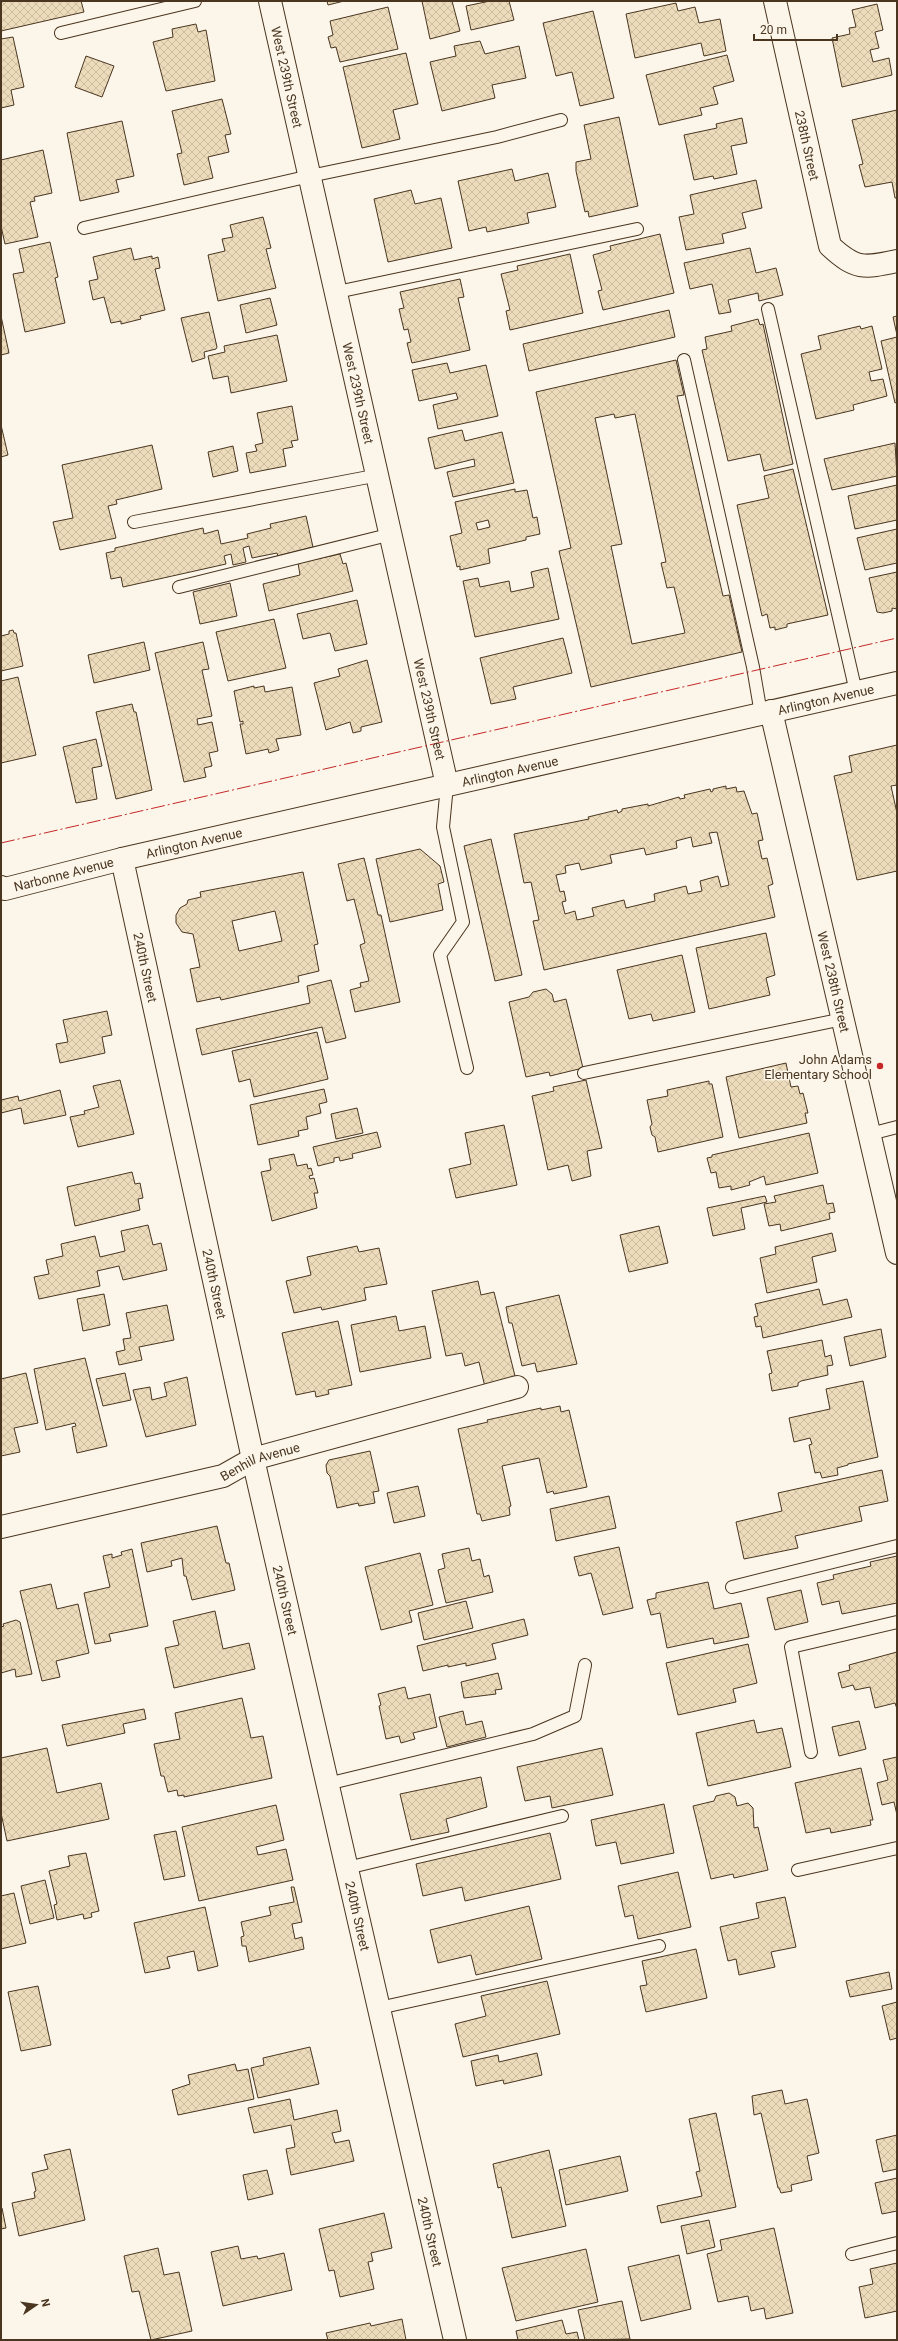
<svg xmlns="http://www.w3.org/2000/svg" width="898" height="2341" viewBox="0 0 898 2341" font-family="Roboto,sans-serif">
	<defs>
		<pattern id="building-cross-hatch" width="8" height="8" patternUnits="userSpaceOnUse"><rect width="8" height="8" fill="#ecdcbc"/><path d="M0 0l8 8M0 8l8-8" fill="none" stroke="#ccbda1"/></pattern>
	</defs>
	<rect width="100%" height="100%" fill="#fbf6e9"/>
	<!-- building -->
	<path fill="url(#building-cross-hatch)" stroke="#4a3520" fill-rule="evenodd" d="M1,1H81L84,12L1,31Z
		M327,1H344L328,5Z
		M422,1H452L460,31L430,39Z
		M490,1H509L514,20L471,30L466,6Z
		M676,3L678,11L695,7L699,23L720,19L726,51L704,56L701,43L635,58L626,14Z
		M877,4L883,30L875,32L879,48L870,50L873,62L889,58L892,75L842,87L832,38L850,34L849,28L856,27L852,10Z
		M388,7L398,49L340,62L336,47L331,48L328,37L333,35L330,21Z
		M593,11L614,98L580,106L572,72L556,76L543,23Z
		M196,24L198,32L206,30L215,81L166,91L153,42L173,37L172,29Z
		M13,37L24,87L11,90L14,105L1,108V39Z
		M480,41L485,54L519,46L526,78L492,85L495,98L442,111L430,62L456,56L454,46Z
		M406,53L418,104L393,110L400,139L362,148L343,67Z
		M727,55L734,81L713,87L718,104L700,108L702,115L659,125L646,75Z
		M86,56L114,66L102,97L75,87Z
		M222,99L231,134L225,135L229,152L208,157L213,178L184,185L177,154L182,153L172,111Z
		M897,110V198H895L892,182L865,187L859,165L863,164L852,120Z
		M619,117L638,206L589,217L588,211L585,212L576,171V162L591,159L584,125Z
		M742,118L747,143L731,146L737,174L714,179L713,176L694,180L684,135L717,128L716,124Z
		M122,121L134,176L116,180L119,192L80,201L67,133Z
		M43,150L52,193L34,197L35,201L30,202L38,237L5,244L1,226V160Z
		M512,169L515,181L548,173L556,207L527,213L529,223L487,232L486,227L469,231L458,181Z
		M756,180L762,208L742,213L746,228L722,234L724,243L686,250L679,217L694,214L690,195Z
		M411,190L415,204L441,198L452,248L388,262L374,199Z
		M263,217L271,248L266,249L276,288L218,301L208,255L225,251L222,239L233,237L230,225Z
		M660,234L674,293L603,310L598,291L602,290L593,255L611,250L610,246Z
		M50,242L58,277L55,278L65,323L25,332L13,274L24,272L19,249Z
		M131,248L134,260L152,256V259L158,257L160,268L155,269L165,310L140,316L141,319L121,324V321L111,323L104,297L93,300L89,281L98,279L93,257Z
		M750,248L756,273L776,268L783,295L759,301L758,293L728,300L731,312L719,314L712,284L690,289L684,263Z
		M570,254L583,313L510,330L506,311L510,310L501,274L518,270L517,266Z
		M460,279L464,297L458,298L470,350L412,363L407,343L411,342L408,329L404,330L399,309L404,308L400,292Z
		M270,298L277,325L246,333L240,305Z
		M669,310L675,337L529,371L523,344Z
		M209,312L217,347L216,349L204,352L205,358L192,362L181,318Z
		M1,316L9,353L1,355Z
		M897,316V335L893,317Z
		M758,319L760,325L763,324L793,464L764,471L760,454L728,461L702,350L707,349L705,337L732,331L731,326Z
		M860,326L861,329L872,326L882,369L869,372L871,381L883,379L887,396L853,405L854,410L816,419L801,354L821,349L818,336Z
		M277,335L287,381L231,393L228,376L213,379L208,356L225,352L224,346Z
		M897,337V402L895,403L881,341Z
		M676,360L684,395L677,396L723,596L729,595L742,652L591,687L559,551L571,548L536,392ZM614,414L615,418L635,414L666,562L661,563L667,588L674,587L685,633L632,644L611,546L622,544L595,418Z
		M447,363L450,373L486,365L498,416L438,429L433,405L458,399L456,393L419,401L412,370Z
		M292,406L298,440L291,441L293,447L283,449L286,466L250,473L246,453L257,451L255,445L263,443L257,413Z
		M1,425L8,455L1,457Z
		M462,430L465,441L502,432L514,483L453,497L447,472L475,466L474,459L435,469L428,438Z
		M895,443L897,476L832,490L824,459Z
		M152,445L162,489L116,500L117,504L108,506L116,538L60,550L53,522L73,518L62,465Z
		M233,446L238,471L213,477L208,452Z
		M793,469L828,615L787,624V627L775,630V627L770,628L767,614L762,616L737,505L769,498L764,476Z
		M897,485V520L855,529L848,496Z
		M515,489V492L527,490L533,518L537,517L540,534L526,537V540L488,549L490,563L460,570V566L457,567L450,536L462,533L455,502ZM488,520L490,527L478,530L476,523Z
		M306,516L313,547L278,556L277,553L252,558L249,546L243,548L246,562L233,565L231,554L224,556L226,564L123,587L121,577L111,579L106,553L115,551V548L203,528L204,534L218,530L221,544L248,538L247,534L271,528L270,524Z
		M897,529V563L865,570L857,538Z
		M340,554L343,564L346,563L353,591L269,611L263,584L300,575L298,563Z
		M548,568L559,619L475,637L463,581L478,578L480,587L509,581L511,592L534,587L531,572Z
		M897,572V609L892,608V611L883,613L877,612L869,578Z
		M230,583L237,616L200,624L193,592Z
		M357,600L367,644L335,651L330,633L303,639L297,614Z
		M274,619L286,668L228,681L216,632Z
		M13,630L14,633H16L23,666L1,671V636L9,634V631Z
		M563,638L572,673L513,687L516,699L491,704L480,658Z
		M144,642L150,670L94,683L88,655Z
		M203,642L209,669L202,670L212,716L197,719L198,725L212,722L218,751L209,753L212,766L204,768L206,777L184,782L155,653Z
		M367,660L382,722L361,727V731L353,733L350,722L326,730L314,683L340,676L338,669Z
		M18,677L36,755L1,763V681Z
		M254,686V688L264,686L265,692L292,687L301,735L276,739L279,750L269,753L268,749L246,754L240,724H243V721L240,722L234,691Z
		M132,704L134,712H136L152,790L116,799L96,712Z
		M96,739L102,766L92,768L97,799L76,803L63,747Z
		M897,745V785L891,786L897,813V871L857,880L834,776L852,772L849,756Z
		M726,786V789L736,787L737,792L744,791L752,814L757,813L763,840L758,841L762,859L767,858L773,884L768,886L775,917L544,970L533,921L539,920L531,882L524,883L514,834L589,819L588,817L617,810L618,813L622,811V809L648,804V806L679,797L680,799L685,798L684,795L710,789L711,792L713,791V789ZM717,832L729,885L721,887L718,876L700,881L702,891L688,894L686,886L654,894L655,901L626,908L624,900L592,908L594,916L577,920L575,911L565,914L562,902L566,901L564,891L560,892L556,875L566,873L565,866L579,863L581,870L612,863L610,855L644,848L646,855L677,848L676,841L691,837L693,847L712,843L709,833Z
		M491,839L522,975L495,981L464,846Z
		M420,849L440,866L444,882L438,884L443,910L390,922L376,859Z
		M364,858L378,915H381L400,1002L355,1012L350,990L361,987L360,983L369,981L360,945L365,943L354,899L347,901L338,864Z
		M303,872L318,944L314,945L319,971L298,976L299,982L221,1000L220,997L197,1002L190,969L200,967L193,934L182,932L176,923V915L180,908L187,904L188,900L201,897L200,892ZM275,911L282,941L239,951L232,921Z
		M766,933L775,975L766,978L770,995L709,1009L696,948Z
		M682,955L695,1012L653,1021L651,1014L629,1019L617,970Z
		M331,980L346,1038L326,1043L322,1027L202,1055L196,1029L310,1003L307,986Z
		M546,989L552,994L554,1002L566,999L583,1068L550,1076L549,1072L526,1077L509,1002L529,997L533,992Z
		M107,1011L112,1035L102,1037L105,1053L60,1063L56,1044L68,1042L63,1020Z
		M317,1032L328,1079L254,1097L250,1079L239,1082L232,1051Z
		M786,1063L791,1087L798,1086L800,1094L803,1093L808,1113H805L807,1123L739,1138L726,1077Z
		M120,1080L134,1134L78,1147L70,1117L85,1114L84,1111L99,1107L93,1086Z
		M586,1080L602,1148L587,1151L591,1176L572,1181L568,1165L548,1170L532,1096L554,1091L553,1087Z
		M709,1081V1084H712L723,1137L658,1152L655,1137L652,1135L650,1127L652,1124L647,1100L668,1096L667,1090Z
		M324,1089L327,1102L319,1104L321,1113L306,1117L308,1129L298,1131L299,1136L258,1145L250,1105Z
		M60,1090L66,1115L24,1124L21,1108L1,1113V1100L18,1096L19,1101Z
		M357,1108L363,1133L336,1139L331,1114Z
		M504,1125L517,1185L456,1198L449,1169L471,1164L465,1133Z
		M377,1132L381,1147L352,1154L353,1158L340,1161L339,1157L334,1158V1162L318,1166L313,1147Z
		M809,1133L818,1173L766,1185L764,1176L749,1182L750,1185L731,1190V1186L719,1188L716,1172L711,1173L707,1158L712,1157V1155Z
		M294,1154L297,1166L307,1164L308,1169L311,1168L313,1175L309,1176L310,1179L314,1178L318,1193H314L317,1208L272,1221L261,1172L271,1170L269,1159Z
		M132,1172L135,1184L140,1183L143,1198L138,1199L140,1210L75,1226L67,1187Z
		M823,1185L827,1204L833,1203L835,1212L829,1213L830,1219L781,1231L780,1224L769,1226L764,1204L776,1202L774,1196Z
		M765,1196L767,1202L741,1208L745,1229L713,1236L707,1208Z
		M148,1225L153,1245L161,1243L167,1270L123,1280L119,1266L97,1271L100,1286L39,1299L34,1277L49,1274L46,1260L63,1256L61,1244L95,1236L100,1257L125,1251L121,1231Z
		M659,1226L668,1263L629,1272L620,1235Z
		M832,1233L836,1251L812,1257L817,1282L767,1293L760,1258L776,1254L775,1247Z
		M357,1246L359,1252L379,1248L387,1284L364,1288L366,1300L322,1310L321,1307L294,1313L286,1281L311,1275L307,1257Z
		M478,1281L481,1295L494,1292L516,1380L485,1387L479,1362L465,1366L462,1353L446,1356L432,1291Z
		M819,1289L823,1305L847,1299L852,1317L763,1338L761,1326L756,1327L754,1317L758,1316L755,1304Z
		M104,1294L110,1325L83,1331L77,1299Z
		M559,1295L577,1364L537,1372L535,1363L522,1366L512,1323H509L506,1307Z
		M167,1305L174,1340L139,1347L142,1360L119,1365L116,1352L125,1350L123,1339L131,1338L126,1313Z
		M396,1316L399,1331L425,1326L431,1358L360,1372L351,1325Z
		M338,1321L352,1385L328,1390L329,1394L316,1397L315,1391L296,1395L282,1333Z
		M881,1329L886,1357L850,1366L844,1337Z
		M822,1340L825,1357L831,1355L833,1365L827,1366L828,1375L801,1381L798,1383V1386L772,1391L769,1374L772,1373L767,1351Z
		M85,1358L107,1446L77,1453L72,1427L76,1426L75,1423L46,1430L34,1369Z
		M26,1373L38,1423L14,1428L20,1452L1,1456V1379Z
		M125,1373L131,1400L103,1406L96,1379Z
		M187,1377L196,1425L146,1437L133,1390L150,1387L152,1400L167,1396L164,1383Z
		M863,1381L878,1457L848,1464V1465L837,1468L838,1475L822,1478L820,1472L815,1473L809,1445L812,1444L810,1438L794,1442L789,1418L830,1409L826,1389Z
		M560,1406L561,1412L569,1410L587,1487L554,1494L553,1491L547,1493L539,1458L502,1466L511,1506L509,1507L510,1515L482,1521L480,1514H477L458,1429L488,1422L487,1420L541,1408V1410Z
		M370,1451L379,1491L373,1492L375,1503L359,1506L358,1503L337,1508L330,1476L327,1473L326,1465L329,1460Z
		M882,1470L888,1501L859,1507L862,1521L795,1536L798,1548L744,1559L736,1522L782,1511L778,1493Z
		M418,1486L425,1516L394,1523L387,1493Z
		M609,1496L616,1528L556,1541L550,1509Z
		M217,1526L226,1563H229L235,1590L192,1600L186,1576H184L182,1558L171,1561L172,1566L147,1572L141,1543Z
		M619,1547L633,1608L603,1615L591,1573L579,1576L574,1557Z
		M469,1548L472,1561L480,1559L484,1577L489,1575L493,1592L446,1603L438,1570L445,1568L442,1554Z
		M132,1549L148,1626L109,1634L111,1641L95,1644L84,1593L110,1587L103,1556L112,1554V1558L122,1555L121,1552Z
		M420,1553L433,1605L409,1611L412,1622L381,1630L365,1567Z
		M897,1556V1603L842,1614L839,1601L822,1605L817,1583L834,1579L833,1575L871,1566L870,1562Z
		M708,1582L714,1609L741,1603L749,1637L714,1644L713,1638L667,1648L660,1613L651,1615L647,1600L656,1598V1593Z
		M51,1584L57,1609L78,1604L89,1653L56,1661L60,1677L42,1681L20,1591Z
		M801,1590L808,1622L775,1630L767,1598Z
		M466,1601L473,1628L424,1640L418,1613Z
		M215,1611L223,1649L249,1643L255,1669L174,1688L165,1648L179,1645L173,1621Z
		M524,1619L528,1635L492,1644L496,1659L466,1666V1663L448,1667V1665L423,1671L417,1646Z
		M16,1620L20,1622L32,1674L16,1677L15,1669L1,1673V1627L4,1626L3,1624Z
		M748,1644L757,1683L733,1689L736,1702L678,1715L666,1663Z
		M897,1652V1709L895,1703L875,1708L870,1687L855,1690L853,1685L842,1688L838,1673L850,1670L849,1665Z
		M498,1673L502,1689L495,1690L496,1694L464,1698L461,1682Z
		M405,1687L408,1699L430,1694L437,1727L413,1733L415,1739L401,1743L399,1736L386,1739L379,1706L381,1705L378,1694Z
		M242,1698L251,1738L263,1736L272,1778L184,1797V1795L178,1796L177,1790L168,1792L164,1776H161L154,1744L180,1739L175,1713Z
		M144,1709L146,1719L123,1724L125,1733L67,1746L62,1725Z
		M463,1711L466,1725L482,1721L486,1737L447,1747L439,1717Z
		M754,1720L757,1733L782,1728L791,1767L708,1786L696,1733Z
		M859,1721L866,1749L839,1756L832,1727Z
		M47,1748L57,1793L101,1783L109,1819L7,1841L1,1813V1758Z
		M602,1748L613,1795L552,1808L550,1796L525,1801L517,1767Z
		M897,1757V1815L894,1802L882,1805L877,1783L888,1780L883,1760Z
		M861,1768L873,1820H870L871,1825L831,1833L830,1828L806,1833L795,1783Z
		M481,1777L487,1807L446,1819L449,1832L411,1840L400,1794Z
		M729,1793L735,1797L737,1806L748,1803L753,1808L754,1828L758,1827L768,1870L734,1878L733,1874L711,1879L693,1806L714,1801L716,1796Z
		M664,1804L674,1853L621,1864L616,1842L596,1846L591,1820Z
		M276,1805L284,1840L256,1847L258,1855L286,1849L293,1880L199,1901L182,1827Z
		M176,1831L185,1876L164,1880L154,1835Z
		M550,1833L561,1879L465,1901L462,1887L423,1896L416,1864Z
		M86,1853L99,1911L91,1913L92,1917L84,1919L83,1914L57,1920L54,1905L57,1904L49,1871L70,1866L68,1856Z
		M678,1872L691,1927L638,1939L633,1915L625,1917L618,1886Z
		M45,1880L54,1918L30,1924L21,1886Z
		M291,1887H294L302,1922L292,1924L295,1939L302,1937L304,1949L249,1962L246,1946H242L241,1937L244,1936L241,1922L271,1915L269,1907L294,1902Z
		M14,1893L26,1943L1,1949V1896Z
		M785,1897L796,1947L771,1952L775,1967L739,1975L736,1959L728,1961L720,1927L759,1918L756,1903Z
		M529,1906L542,1959L476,1975L471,1955L438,1963L430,1930Z
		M205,1907L218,1966L198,1971L194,1951L167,1957L170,1968L145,1973L134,1923Z
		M696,1949L707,1998L646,2012L640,1986L647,1985L642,1961Z
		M889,1972L892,1989L850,1997L846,1981Z
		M547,1981L560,2034L463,2057L455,2024L486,2016L481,1996Z
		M38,1986L51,2045L21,2051L8,1992Z
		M897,2002V2038L890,2040L882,2006Z
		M310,2047L319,2084L258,2098L251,2068L264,2065L263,2058Z
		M537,2053L542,2075L504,2084L503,2080L476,2086L471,2061L498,2055L499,2062Z
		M235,2064L237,2071L248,2069L254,2099L178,2115L172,2090L190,2084L188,2075Z
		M782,2090L785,2104L807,2099L819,2153L807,2156L812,2180L791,2185L792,2191L781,2193L779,2188H778L761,2113L754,2115L752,2096Z
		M290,2099L294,2120L337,2110L341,2131L332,2133L335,2143L349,2140L354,2161L291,2175L286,2149L295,2147L291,2125L254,2133L248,2108Z
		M716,2113L736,2207L661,2223L657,2206L702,2196L696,2172L700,2171L689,2119Z
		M897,2135V2169L883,2172L876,2140Z
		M70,2149L85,2220L19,2236L12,2203L35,2198L34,2192L36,2191L32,2173L48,2169L44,2155Z
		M549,2150L566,2226L512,2238L501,2187L498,2188L493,2164Z
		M620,2156L628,2191L566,2205L559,2170Z
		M267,2170L273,2194L248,2200L243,2175Z
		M897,2178V2211L882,2214L875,2183Z
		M2,2208L6,2228L1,2229V2208Z
		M384,2213L392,2248L371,2253L373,2261L368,2262L374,2289L340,2297L334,2270L329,2271L319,2229Z
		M709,2220L715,2247L687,2254L681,2226Z
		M774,2228L793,2313L766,2319L764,2308L751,2311L748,2296L718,2302L707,2254L722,2250L720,2240Z
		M238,2246L241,2259L257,2256L258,2259L284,2253L292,2290L223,2306L211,2252Z
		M158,2248L164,2275L179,2272L192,2331L151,2340L139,2291L132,2292L124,2256Z
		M586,2249L598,2302L516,2321L502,2268Z
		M679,2255L691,2309L641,2321L628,2267Z
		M897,2263V2311L865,2318L859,2287L873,2284L870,2269Z
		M622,2301L630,2339L585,2340L578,2310Z
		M402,2319L406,2340H328L326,2333L370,2323L371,2326Z
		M562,2320L566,2334L577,2332L579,2340H518L516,2331Z"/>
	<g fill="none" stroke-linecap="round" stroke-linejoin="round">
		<!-- service casing -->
		<g stroke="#4a3520" stroke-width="14">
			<path id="service" d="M61,33L195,1
				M84,228L310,176L497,137L561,120
				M337,292L637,229
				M768,309L856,692
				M684,360L753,667L761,714
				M134,522L379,475
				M179,587L392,534
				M447,785L443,827L463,922L440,955L467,1068
				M584,1073L843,1019
				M870,1134L897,1127
				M732,1587L897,1546
				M811,1752L791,1647L897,1622
				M327,1784L533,1734L575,1716L585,1665
				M347,1868L562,1816
				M798,1870L897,1848
				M379,2008L659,1946
				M852,2254L897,2243"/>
		</g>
		<!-- minor casing -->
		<g stroke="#4a3520" stroke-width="24">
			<g id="minor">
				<path id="s1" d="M270,1L447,785"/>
				<path id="s2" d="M775,1L830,246C856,270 864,268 897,261"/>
				<path id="s3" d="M771,711L897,1253"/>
				<path id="s4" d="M122,859L253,1459L455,2340"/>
				<path id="s5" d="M1,1527L223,1476L253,1459L517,1387"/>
			</g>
		</g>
		<!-- secondary casing -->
		<g stroke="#4a3520" stroke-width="24">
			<g id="secondary">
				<path id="s6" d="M1,887L5,889L122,859L897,683"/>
			</g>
		</g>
		<!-- service -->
		<use href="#service" stroke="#fbf6e9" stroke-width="12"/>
		<!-- minor -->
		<use href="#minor" stroke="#fbf6e9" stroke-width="22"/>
		<!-- secondary -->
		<use href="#secondary" stroke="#fbf6e9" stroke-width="22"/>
		<!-- power -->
		<path stroke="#c62828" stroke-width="1" stroke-dasharray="14 3 2 3" stroke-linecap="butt" d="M1,843L897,638"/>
	</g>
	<!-- markers -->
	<circle fill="#c62828" stroke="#fbf6e9" stroke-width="1.5" cx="880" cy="1066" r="4"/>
	<g text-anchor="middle" stroke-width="3" stroke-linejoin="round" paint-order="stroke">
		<!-- street labels -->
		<g font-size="13" fill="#4a3520" stroke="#fbf6e9">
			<text dy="5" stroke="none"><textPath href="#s1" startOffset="78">West 239th Street</textPath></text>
			<text dy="5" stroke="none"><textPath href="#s2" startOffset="148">238th Street</textPath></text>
			<text dy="5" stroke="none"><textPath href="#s1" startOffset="402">West 239th Street</textPath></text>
			<text dy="5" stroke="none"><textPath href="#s6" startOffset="847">Arlington Avenue</textPath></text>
			<text dy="5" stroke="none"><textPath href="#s1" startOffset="726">West 239th Street</textPath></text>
			<text dy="5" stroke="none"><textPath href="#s6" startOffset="523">Arlington Avenue</textPath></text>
			<text dy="5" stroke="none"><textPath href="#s6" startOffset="199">Arlington Avenue</textPath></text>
			<text dy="5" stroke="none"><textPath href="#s6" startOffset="65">Narbonne Avenue</textPath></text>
			<text dy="5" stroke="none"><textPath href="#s4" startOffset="111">240th Street</textPath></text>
			<text dy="5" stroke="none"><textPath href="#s3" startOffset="278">West 238th Street</textPath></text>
			<text dy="5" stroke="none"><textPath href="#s4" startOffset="435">240th Street</textPath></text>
			<text dy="5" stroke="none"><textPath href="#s5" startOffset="268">Benhill Avenue</textPath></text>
			<text dy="5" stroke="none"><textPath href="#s4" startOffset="759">240th Street</textPath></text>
			<text dy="5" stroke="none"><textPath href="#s4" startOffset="1083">240th Street</textPath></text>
			<text dy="5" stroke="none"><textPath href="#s4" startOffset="1407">240th Street</textPath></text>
		</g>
		<!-- poi labels -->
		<g font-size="13" fill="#4a3520" stroke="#fbf6e9" text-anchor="end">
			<text x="872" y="1064">John Adams<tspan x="872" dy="15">Elementary School</tspan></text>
		</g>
	</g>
	<!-- border -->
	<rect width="898" height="2341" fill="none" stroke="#4a3520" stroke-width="4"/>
	<!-- north arrow -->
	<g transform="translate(36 2305) rotate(77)" stroke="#fbf6e9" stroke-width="3" paint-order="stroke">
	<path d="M0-3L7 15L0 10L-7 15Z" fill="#4a3520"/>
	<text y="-6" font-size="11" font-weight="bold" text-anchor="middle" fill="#4a3520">N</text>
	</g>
	<!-- scale -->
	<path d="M754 34v6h83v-6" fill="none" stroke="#4a3520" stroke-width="2"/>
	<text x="760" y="34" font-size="12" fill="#4a3520" stroke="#fbf6e9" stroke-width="3" paint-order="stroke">20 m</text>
</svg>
